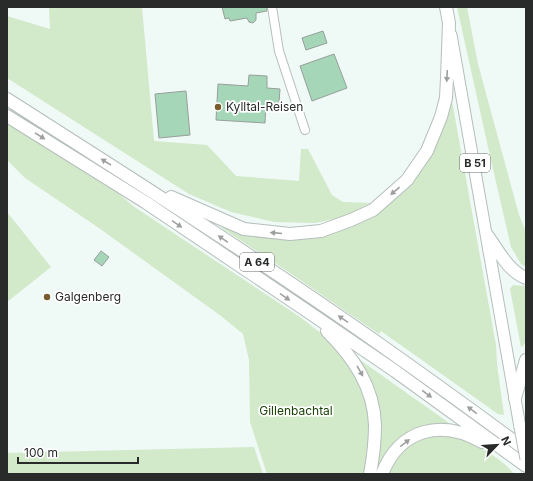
<svg xmlns="http://www.w3.org/2000/svg" width="533" height="481" viewBox="0 0 533 481" font-family="Inter,sans-serif">
	<rect width="100%" height="100%" fill="#eff9f6"/>
	<!-- green -->
	<path fill="#d2e9ca" d="M49,7H142L154,141L207,145L236,176L299,181L301,149H308L332,195L343,202L371,203L344,217L315,223L274,222L231,212L189,194L7,78V16L50,29Z
		M457,7H467L478,64L519,215L526,232V267L521,264L511,247L488,147Z
		M450,101H452L496,345L497,364L504,415L498,414L381,331L379,334L284,269L220,227L250,236L274,239L293,240L382,210L405,191L422,170L433,152L441,133Z
		M7,123L119,194L133,206L300,317L331,341L349,360L369,405L370,436L365,474H267L250,422L249,360L243,334L221,316L99,228L25,178L7,160Z
		M7,212L51,267L7,302Z
		M513,285L526,286V341L523,346L521,347L510,289Z
		M360,360L452,425V427H431L377,474L374,472L376,458L359,362Z
		M437,434C441,434 445,434 449,435C468,438 503,459 514,474H385L391,461L418,439Z
		M254,447L263,474H7V453Z"/>
	<!-- building -->
	<path fill="#a6d6b8" stroke="#979f9a" d="M222,7H267V11L256,13V20L253,23L249,22L247,18L230,21L229,18L225,19Z
		M323,31L327,43L306,50L302,38Z
		M334,54L347,88L312,101L300,66Z
		M249,75L267,76V88L280,89L279,103L266,102L265,123L216,120L218,84L248,86Z
		M186,91L190,135L159,138L155,94Z
		M101,251L109,257L102,266L94,260Z"/>
	<g fill="none" stroke-linecap="round" stroke-linejoin="round">
		<!-- minor casing -->
		<g stroke="#b5bebc" stroke-width="10">
			<path id="minor" d="M272,7L279,51L305,130"/>
		</g>
		<!-- major casing -->
		<g stroke="#b5bebc" stroke-width="13">
			<path id="major" d="M451,35L520,427"/>
		</g>
		<!-- highway casing -->
		<g stroke="#b5bebc" stroke-width="14">
			<path id="highway" d="M7,99C131,178 255,257 375,341C426,377 476,413 526,450
				M7,116L145,202L307,311L395,371L526,466
				M171,197L244,229L290,234L321,231L351,220L373,210L407,180L427,151L441,117L446,98L447,78L449,23L446,7
				M487,235C498,250 508,271 526,278
				M327,331C353,357 374,387 375,425C375,441 373,458 370,474
				M515,398L526,360
				M382,474C400,428 442,419 482,442"/>
		</g>
		<!-- minor -->
		<use href="#minor" stroke="#fff" stroke-width="8"/>
		<!-- major -->
		<use href="#major" stroke="#fff" stroke-width="11"/>
		<!-- highway -->
		<use href="#highway" stroke="#fff" stroke-width="12"/>
		<!-- major-bridge casing -->
		<g stroke="#b5bebc" stroke-width="13" stroke-linecap="butt">
			<path id="major-bridge" d="M520,427L526,459"/>
		</g>
		<!-- major-bridge -->
		<use href="#major-bridge" stroke="#fff" stroke-width="11"/>
	</g>
	<!-- one-way arrows -->
	<defs><path id="oneway-solid" d="M-6-.8H1V-3.2L6.5 0L1 3.2V.8H-6Z"/></defs>
	<g fill="#9ea09f">
		<use href="#oneway-solid" transform="translate(447 76) rotate(93)"/>
		<use href="#oneway-solid" transform="translate(40 136) rotate(32)"/>
		<use href="#oneway-solid" transform="translate(106 162) rotate(-148)"/>
		<use href="#oneway-solid" transform="translate(395 191) rotate(139)"/>
		<use href="#oneway-solid" transform="translate(177 224) rotate(34)"/>
		<use href="#oneway-solid" transform="translate(276 233) rotate(-175)"/>
		<use href="#oneway-solid" transform="translate(223 239) rotate(-146)"/>
		<use href="#oneway-solid" transform="translate(285 297) rotate(34)"/>
		<use href="#oneway-solid" transform="translate(343 319) rotate(-146)"/>
		<use href="#oneway-solid" transform="translate(360 371) rotate(60)"/>
		<use href="#oneway-solid" transform="translate(427 394) rotate(36)"/>
		<use href="#oneway-solid" transform="translate(472 410) rotate(-144)"/>
		<use href="#oneway-solid" transform="translate(405 443) rotate(-38)"/>
	</g>
	<!-- markers -->
	<g fill="#775c2e" stroke="#fff" stroke-width="1.5">
		<circle cx="218" cy="107" r="4"/>
		<circle cx="47" cy="297" r="4"/>
	</g>
	<g text-anchor="middle" stroke-width="3.5" stroke-linejoin="round" paint-order="stroke">
		<!-- shield labels -->
		<g fill="#fff" stroke="#686b6a" stroke-width="1">
			<rect x="460" y="154" width="30" height="18" rx="3"/>
			<rect x="240" y="253" width="34" height="18" rx="3"/>
		</g>
		<g font-size="11" font-weight="bold" fill="#282b2a">
			<text x="475" y="167">B 51</text>
			<text x="257" y="266">A 64</text>
		</g>
		<!-- poi labels -->
		<g font-size="12" fill="#282b2a" stroke="#fff" text-anchor="start">
			<text x="226" y="111">Kylltal-Reisen</text>
			<text x="55" y="301">Galgenberg</text>
		</g>
		<!-- park labels -->
		<g font-size="12" fill="#194005" stroke="#fff">
			<text x="296" y="415">Gillenbachtal</text>
		</g>
	</g>
	<!-- border -->
	<rect width="533" height="481" fill="none" stroke="#282b2a" stroke-width="16"/>
	<!-- north arrow -->
	<g transform="translate(497 445) rotate(65)" stroke="#ffffff" stroke-width="3" paint-order="stroke">
	<path d="M0-3L7 15L0 10L-7 15Z" fill="#282b2a"/>
	<text y="-6" font-size="11" font-weight="bold" text-anchor="middle" fill="#282b2a">N</text>
	</g>
	<!-- scale -->
	<path d="M18 457v6h120v-6" fill="none" stroke="#282b2a" stroke-width="2"/>
	<text x="24" y="457" font-size="12" fill="#282b2a" stroke="#ffffff" stroke-width="3" paint-order="stroke">100 m</text>
</svg>
